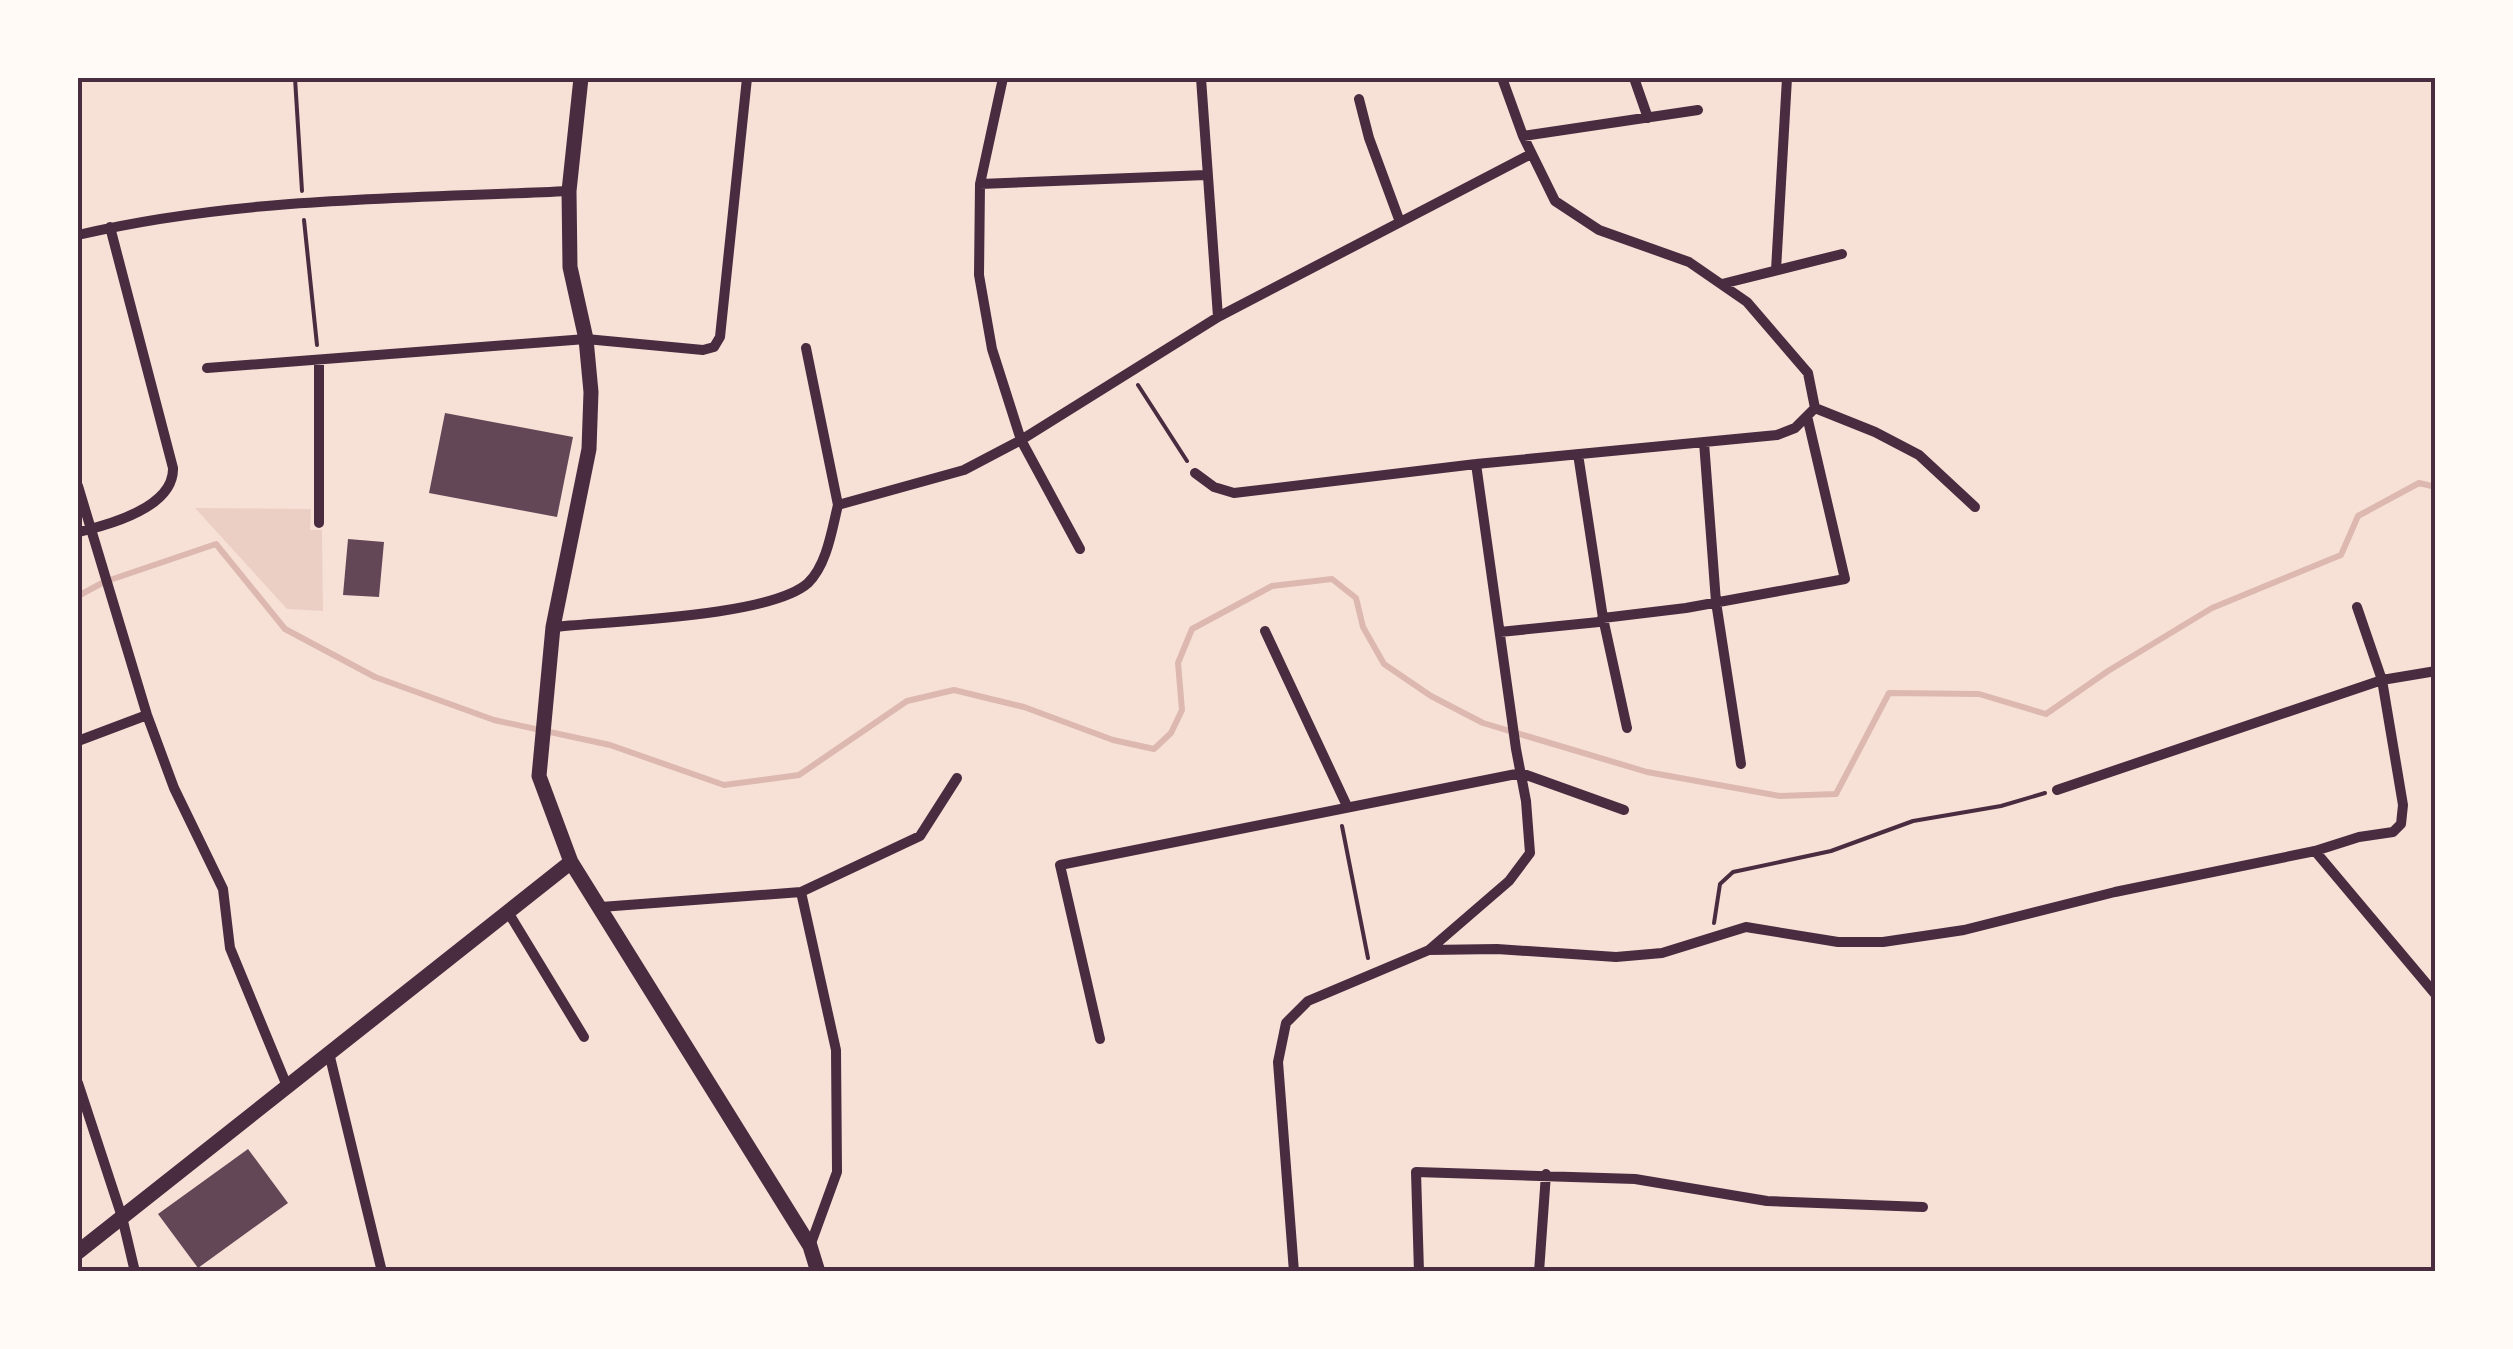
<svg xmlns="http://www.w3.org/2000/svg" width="2513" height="1349" viewBox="0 0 2513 1349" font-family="Helvetica,sans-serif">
	<rect width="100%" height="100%" fill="#f7e1d7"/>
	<!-- green -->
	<path fill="#ebcfc5" d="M195,508L311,509L310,530H322L323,611L287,609Z"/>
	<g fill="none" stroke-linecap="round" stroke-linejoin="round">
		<!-- stream -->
		<path stroke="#dcb8b0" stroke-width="6" d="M78,596L104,582L216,544L285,629L375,677L494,720L610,745L724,785L799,775L907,701L954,690L1024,707L1113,740L1154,749L1171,733L1182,710L1178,663L1192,629L1272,586L1332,579L1356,598L1363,627L1384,664L1431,696L1483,723L1647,772L1780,796L1836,794L1889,693L1979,694L2046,714L2108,671L2212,608L2341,555L2358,516L2419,483L2436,487"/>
	</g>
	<!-- building -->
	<path fill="#644757" d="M445,413L573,437L557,517L429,493Z
		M348,539L384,542L379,597L343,595Z
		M248,1149L288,1203L198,1268L158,1214Z"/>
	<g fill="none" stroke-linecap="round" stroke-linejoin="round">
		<!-- path -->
		<path stroke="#4a2c40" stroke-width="4" d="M295,78L302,191
			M304,220L317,345
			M1138,385L1187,461
			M1342,826L1368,958
			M1714,923L1720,884L1733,872L1831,851L1913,821L2001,806L2045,793"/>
		<!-- minor -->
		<path stroke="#4a2c40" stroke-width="10" d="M1003,78L980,184L979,275L992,349L1021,440L1080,549
			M1201,78L1218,317
			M1634,78L1648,118
			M1359,99L1369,138L1400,222
			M1523,136L1698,110
			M980,184L1206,175
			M78,235C238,197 405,199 569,191
			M1776,270L1787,78
			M1722,284L1842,254
			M806,348L838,505
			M207,368L586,339L703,350L714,347L720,337L747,78
			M1815,408L1875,432L1919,455L1975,507
			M1704,442L1716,602L1741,764
			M1195,473L1214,487L1234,493L1476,464
			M78,486L147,715L174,788L223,889L230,948L287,1086
			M319,523V360
			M78,532C109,525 174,507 173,468L110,227
			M553,627C609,621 770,617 808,583C827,565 832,529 838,505L964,470L1021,440L1218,317L1531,154
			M1265,631L1347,806
			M1500,632L1599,622L1603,618L1578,454
			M1627,728L1603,618L1686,608L1845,579L1807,416
			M78,741L147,715
			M2057,790L2382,680L2436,671
			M2315,851L2436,995
			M801,892L836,1050L837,1172L810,1246
			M601,907L801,892L920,836L957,778
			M508,912L584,1037
			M1429,950L1497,949L1616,957L1662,953L1746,927L1838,942H1883L1964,930L2115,892L2315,851L2359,837L2393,832L2401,824L2403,805L2382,680L2357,607
			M1100,1039L1060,865L1521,773L1624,810
			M329,1053L382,1272
			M78,1083L122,1217L135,1272
			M1294,1272L1278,1062L1286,1023L1308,1001L1429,950L1509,881L1530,853L1526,801L1516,749L1476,464L1777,435L1795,428L1815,408L1808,373L1747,302L1689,262L1599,230L1555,201L1523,136L1502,78
			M1419,1272L1416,1172L1635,1179L1767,1201L1923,1207
			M1539,1272L1546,1174"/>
		<!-- tertiary -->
		<path stroke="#4a2c40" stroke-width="15" d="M581,78L569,191L570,267L586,339L591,392L589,449L553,627L539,776L571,862L810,1246L818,1272
			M78,1252L571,862"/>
	</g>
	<!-- border -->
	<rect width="2513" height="1349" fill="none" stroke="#fffaf5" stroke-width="160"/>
	<rect x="80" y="80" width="2353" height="1189" fill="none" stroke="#4a2c40" stroke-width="4"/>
</svg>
